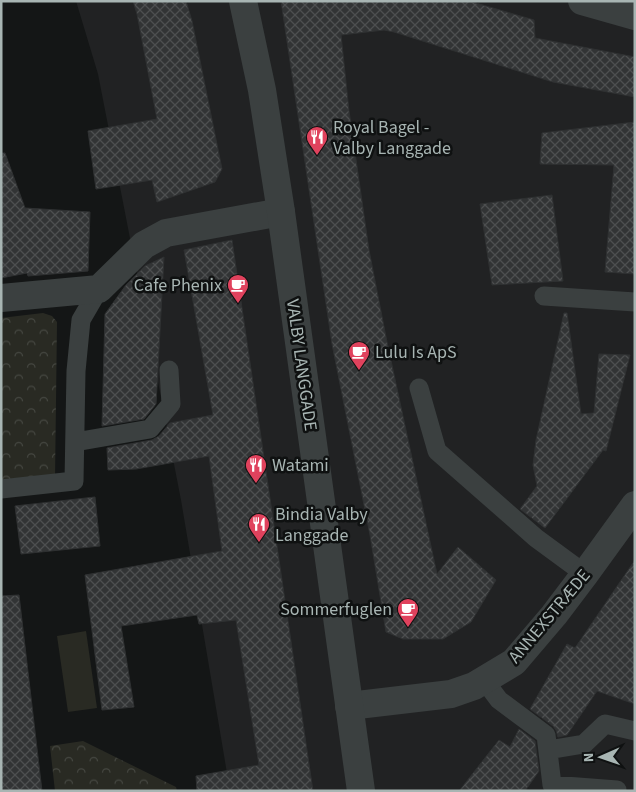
<svg xmlns="http://www.w3.org/2000/svg" width="636" height="792" viewBox="0 0 636 792" font-family="'Source Sans 3',sans-serif">
	<defs>
		<pattern id="forest-crowns" width="20" height="18" patternUnits="userSpaceOnUse" patternTransform="scale(1.25)"><rect width="20" height="18" fill="#292a23"/><path d="M2 6a3 3 0 1 1 6 0M12 15a3 3 0 1 1 6 0" fill="none" stroke="#454741"/></pattern>
		<pattern id="building-cross-hatch" width="8" height="8" patternUnits="userSpaceOnUse" patternTransform="scale(1.25)"><rect width="8" height="8" fill="#323435"/><path d="M0 0l8 8M0 8l8-8" fill="none" stroke="#4d4f50"/></pattern>
	</defs>
	<rect width="100%" height="100%" fill="#141616"/>
	<!-- built -->
	<path fill="#212223" d="M76,1H635V791H230L181,500L98,74Z"/>
	<!-- forest -->
	<path fill="url(#forest-crowns)" d="M43,313L52,316L57,322L55,478L1,483V318Z
		M83,741L176,787L177,791H55L50,746Z"/>
	<!-- garden -->
	<path fill="#292a23" d="M86,631L97,708L68,712L57,636Z"/>
	<!-- building -->
	<path fill="url(#building-cross-hatch)" stroke="#2f3132" d="M133,1H186L192,21L222,169L215,182L157,202L152,180L96,189L88,131L157,119L137,14Z
		M281,1H469L534,20L535,38L635,57V97L553,82L394,32L384,30L341,35L349,111L369,250L387,342L437,574L458,547L496,580L471,622L443,639H403L386,632L370,535L332,344Z
		M635,122V274L605,272L614,165L540,164L542,133Z
		M1,153H5L25,208L90,212L88,271L28,276L27,273L1,278Z
		M552,195L563,281L492,285L480,204Z
		M232,240L313,791H197L196,776L259,765L236,620L199,624L197,615L121,626L134,707L102,710L85,575L222,551L209,456L136,469L108,470L107,448L152,440L159,436L170,423L213,415L184,250Z
		M164,257L156,404L144,419L102,426L105,314L126,285L145,266Z
		M564,313H567L581,414L594,413L599,354L630,355L606,451L603,450L545,528L520,509L537,486L533,465L536,440Z
		M95,497L100,546L21,554L15,506Z
		M635,560V704L597,691L567,735L558,737L556,730L553,726L530,709L567,644L575,648Z
		M19,595L42,791H1V596Z
		M519,729L535,741L539,771L525,791H459L499,740L510,747Z"/>
	<g fill="none" stroke-linecap="round" stroke-linejoin="round">
		<!-- service -->
		<path stroke="#3b4040" stroke-width="19" d="M544,296L635,302
			M419,388L437,451L536,538L585,574
			M75,442L150,429L171,404L169,370
			M1,489L74,481L76,371L81,320L99,289
			M484,680L499,700L546,735L552,785L617,790
			M548,750L584,744L605,724L635,731"/>
		<!-- minor -->
		<path stroke="#3b4040" stroke-width="28" d="M582,1L635,16
			M1,298L99,289L144,245L166,233L281,212
			M349,706L451,694L474,686L514,662L554,615L585,574L635,505"/>
		<!-- tertiary -->
		<path stroke="#3b4040" stroke-width="28" d="M243,1L262,90L281,212L361,791"/>
	</g>
	<!-- icons -->
	<defs>
		<g id="restaurant-pin" transform="scale(1.125)"><path d="M0 17L-7.5 6A9.5 9.5 0 1 1 7.5 6Z" fill="#e0425d" stroke="#0f1111"/><path d="M-5-6h1v4h1v-4h1v4h1v-4h1v5L-1.5 .5V6h-2V.5L-5-1ZM5-6V6H3V1.5H1.5Q1.5-4 5-6Z" fill="#fff"/></g>
		<g id="cafe-pin" transform="scale(1.125)"><path d="M0 17L-7.5 6A9.5 9.5 0 1 1 7.5 6Z" fill="#e0425d" stroke="#0f1111"/><path d="M-5.5-4.5H6V0H3Q3 3.5 0 3.5H-2.5Q-5.5 3.5-5.5 0ZM3-3.2v2h1.7v-2ZM-6 4.5H4V6H-6Z" fill="#fff"/></g>
	</defs>
	<g fill-rule="evenodd">
		<use href="#restaurant-pin" x="317" y="137"/>
		<use href="#cafe-pin" x="238" y="285"/>
		<use href="#cafe-pin" x="359" y="352"/>
		<use href="#restaurant-pin" x="256" y="465"/>
		<use href="#restaurant-pin" x="259" y="524"/>
		<use href="#cafe-pin" x="408" y="609"/>
	</g>
	<g text-anchor="middle" stroke-width="5" stroke-linejoin="round" paint-order="stroke">
		<!-- poi labels -->
		<g font-size="18" fill="#a8b5b3" stroke="#0f1111" text-anchor="start">
			<text x="333" y="133">Royal Bagel -<tspan x="333" dy="21">Valby Langgade</tspan></text>
			<text x="222" y="291" text-anchor="end">Cafe Phenix</text>
			<text x="375" y="358">Lulu Is ApS</text>
			<text x="272" y="471">Watami</text>
			<text x="275" y="520">Bindia Valby<tspan x="275" dy="21">Langgade</tspan></text>
			<text x="392" y="615" text-anchor="end">Sommerfuglen</text>
		</g>
		<!-- street labels -->
		<g font-size="18" fill="#a8b5b3" stroke="#0f1111">
			<text transform="translate(302 365) rotate(82)" y="6">VALBY LANGGADE</text>
			<text transform="translate(549 616) rotate(-50)" y="6">ANNEXSTRÆDE</text>
		</g>
	</g>
	<!-- border -->
	<rect width="636" height="792" fill="none" stroke="#a8b5b3" stroke-width="5"/>
	<!-- north arrow -->
	<g transform="translate(601 757) rotate(268)" stroke="#0f1111" stroke-width="4" paint-order="stroke">
	<path d="M0-4L9 19L0 12L-9 19Z" fill="#a8b5b3"/>
	<text y="-8" font-size="14" font-weight="bold" text-anchor="middle" fill="#a8b5b3">N</text>
	</g>
</svg>
